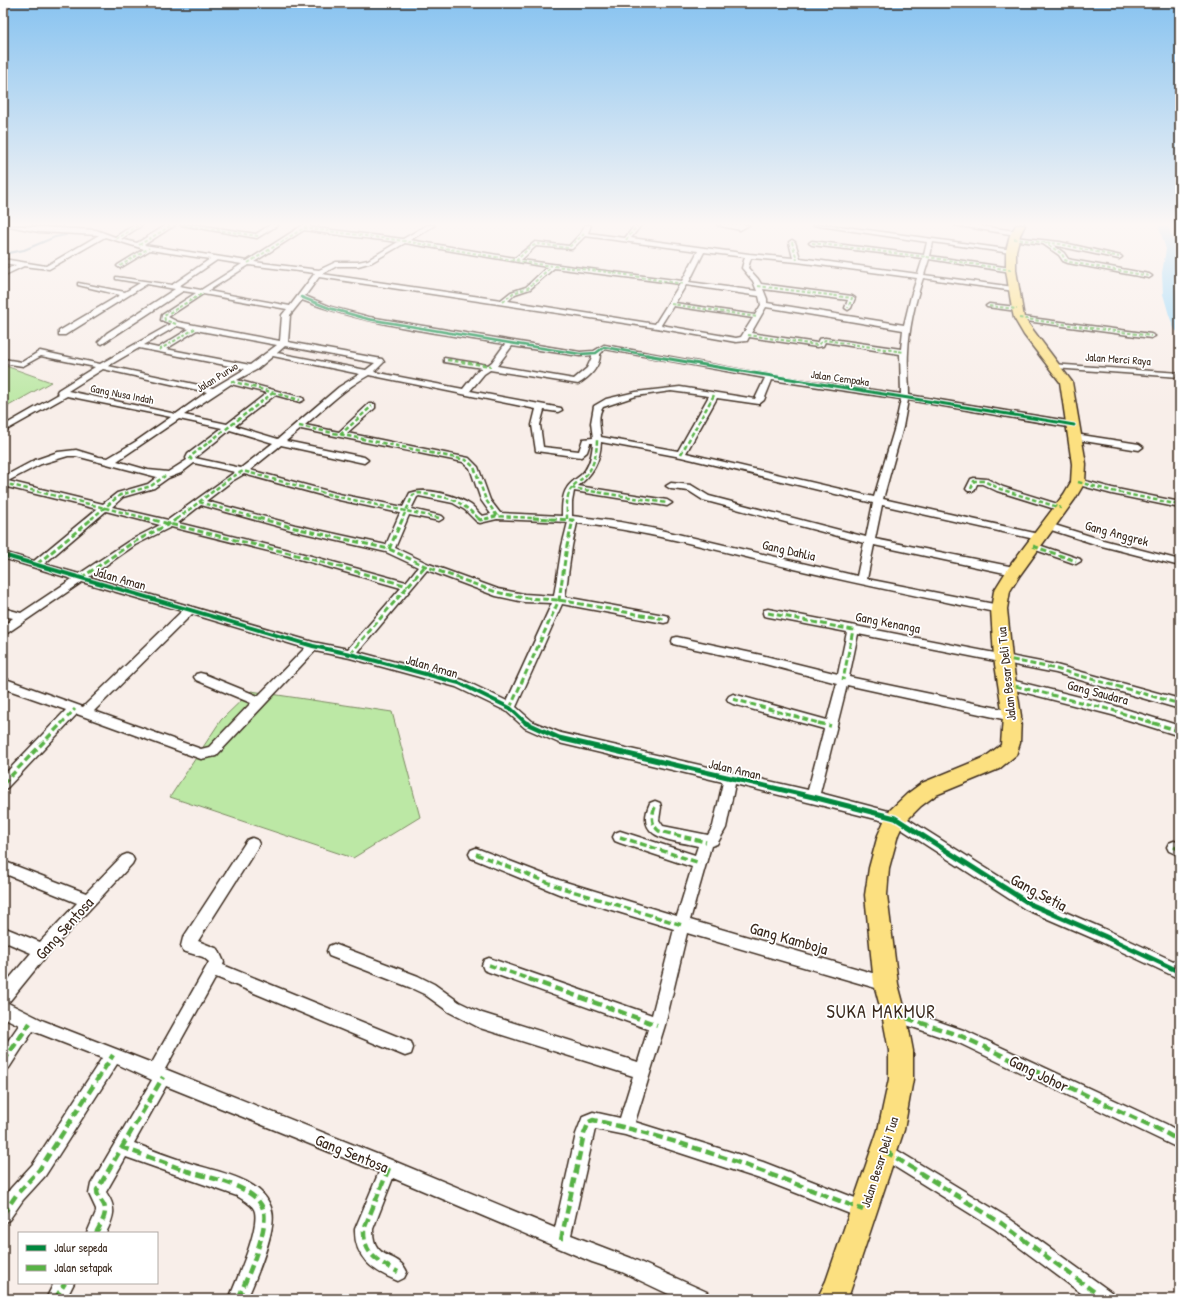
<svg xmlns="http://www.w3.org/2000/svg" width="1183" height="1302" viewBox="0 0 1183 1302" font-family="'Patrick Hand',sans-serif">
	<rect width="100%" height="100%" fill="#f8eee9"/>
	<filter id="ink" filterUnits="userSpaceOnUse"><feTurbulence type="fractalNoise" baseFrequency=".025" numOctaves="2"/><feDisplacementMap in="SourceGraphic" scale="8" xChannelSelector="R" yChannelSelector="G"/><feConvolveMatrix kernelMatrix="1 2 1 2 8 2 1 2 1" color-interpolation-filters="sRGB"/></filter>
	<g filter="url(#ink)">
		<!-- green -->
		<path fill="#bce8a5" stroke="#7c8962" d="M3,365L51,382L3,409Z
			M251,691L392,712L420,817L353,858L170,797L221,720Z"/>
		<g fill="none" stroke-linecap="round" stroke-linejoin="round">
			<!-- stream -->
			<path stroke="#7393a3" stroke-width="2" d="M3,254L24,250L55,237L66,235"/>
			<!-- river -->
			<path fill="#99d9fb" fill-rule="evenodd" d="M1158,225H1168L1177,249L1174,280L1180,313V332L1176,331L1174,328L1169,315L1163,294L1162,273L1166,249Z"/>
			<!-- street casing -->
			<g stroke="#3b2a1e" stroke-width="3">
				<path id="street" d="M4,225L96,230L115,237L134,225H142L121,239L137,243L167,225H175L144,245L247,261L303,225H311L309,227L403,239L427,225H435L410,240L515,258L535,242L569,246L581,233L585,225H591L588,233L625,238L635,225H641L631,238L749,254L793,258L789,242L792,240L795,242L800,258L918,274L923,258L812,245L809,243L812,241L924,255L927,242L813,225H831L1013,250V252L1011,253L933,242L930,256L1011,268L1014,270L1011,272L929,259L924,275L1014,287L1017,289L1014,291L923,278C915,302 909,327 908,352C907,366 909,381 909,395L1074,422L1078,425L1074,428L908,400L903,427L883,499L1039,534L1044,537L1039,540L882,505L875,539L1014,567L1019,571L1014,575L874,545L867,579L999,605L1003,606L1004,609L1003,612L999,613C933,599 868,586 803,571C728,553 654,532 577,523L572,546L565,597L664,615L668,616L669,619L668,622L664,623L562,604L516,707L533,722L561,733L808,790L824,729L733,704L729,702L727,699L729,696L733,694L827,720L837,683L761,663L677,645L673,644L672,641L673,638L677,637L761,655L838,674L847,632L764,616L763,613L764,610L768,609L1056,665L1180,699V709L1056,673L858,634L849,677L1012,711L1016,713L1018,716L1016,719L1012,721L847,685L820,793L900,814L1035,899L1109,931L1180,964V979L1099,941L1025,909L892,823L735,784L726,828L717,844L711,846L690,920L886,977L891,979L893,984L891,989L886,991L687,933L665,1025L635,1122L763,1162L863,1201L869,1204L872,1210L869,1216L863,1219L763,1180L625,1135L595,1129L571,1235L631,1258L707,1292L709,1299H679L622,1272L592,1262L393,1178L373,1229C372,1262 399,1251 407,1272L404,1278L398,1281C373,1271 354,1258 355,1229L379,1172L166,1086L134,1143C152,1150 170,1157 189,1163C217,1172 264,1178 272,1211C277,1229 255,1281 247,1299H229C236,1281 259,1231 255,1212C254,1205 243,1200 237,1196L126,1157L106,1192C117,1208 114,1216 106,1233H87L96,1212V1209L89,1194L91,1184L152,1080L117,1064L45,1176L23,1200L9,1220L3,1223V1199L11,1188L33,1164L102,1058L33,1031L9,1068L3,1070V1048L19,1025L3,1017V986L31,953L3,941V927L40,942L77,903L3,873V861L86,893L122,856L127,854L132,856L134,860L132,864L47,955L8,1003L44,1021L152,1063L209,962L203,957L183,951L181,946L183,938L247,840L252,838L257,840L259,844L257,848L198,941L218,949L224,962L223,965L411,1042L413,1048L411,1054L405,1056L216,977L165,1069L389,1159L555,1228L576,1134L583,1116L593,1112L620,1118L633,1076L480,1028L449,1012L424,994L409,987L329,956L327,951L329,946L334,944L418,976L434,984L459,1002L482,1013L638,1062L648,1029L489,972L484,970L482,965L484,960L489,958L652,1015L674,929L559,894L471,858L469,854L471,850L476,848L559,880L677,916L692,867L620,843L615,841L613,837L615,833L620,831L695,855L698,846C673,840 633,840 650,803L655,801L660,803L661,807L659,820L663,826L708,835L713,826L723,782L559,743L525,728L506,711L456,687L350,658L315,651L216,756L201,759L77,714L7,788L3,789V776L66,710L3,688V678L83,707L182,611L82,582L3,636V626L13,618L3,616V608L21,613L72,579L3,558V552L34,561L97,509L3,486V477L35,460L58,452L76,450L99,457L108,458L135,442L171,417L67,396L3,432V426L59,394L57,392L58,390L95,367L41,356L23,366L3,363V359L22,362L40,351L100,364L171,324L161,320L162,315L196,293L183,291L102,344L98,342L107,333L175,289L147,284L65,335H59V331L120,295L78,285V283L125,292L140,283L116,279V277L172,285L210,259L150,250L120,268L117,266L118,265L144,249L105,237L49,269L24,266L3,276V271L16,265L3,263V259L46,266L99,235L39,232ZM304,230C336,235 367,238 398,242L368,260L358,262H336L319,270L254,262ZM585,236L698,251L682,281L521,260L536,246L572,249ZM405,243L547,267L526,287L511,292L501,300L322,274L337,266H358L372,262ZM704,252L745,257L742,268L753,281L757,291L689,282ZM751,258L797,262L917,278L911,296L904,325L767,303V299L763,289L848,300L845,308L848,310L851,308L855,298L852,296L761,284L758,279L748,268ZM217,260L242,264L201,290L179,286ZM249,265L315,273L290,306L208,291ZM554,268L680,284L655,324L508,301L515,294L530,289ZM319,277L657,328L736,342L747,341L749,337L817,347L823,346L825,342L900,354L901,394L782,377L604,345L594,351L580,352L369,317L331,307L305,296ZM686,285L759,296L761,305L755,315L675,303ZM203,294L287,309L282,315L280,341L178,322L168,317ZM302,300C367,325 437,333 505,344L492,362L488,365L444,358V362L482,368L478,370L463,389L374,372L384,362L382,359L288,342L290,315ZM673,306L753,318L741,337L736,338L661,325ZM766,307L903,330L901,349L825,338L819,339L817,343L751,333ZM177,326L189,329L158,348L144,345ZM197,330L201,331L277,345L250,365L166,349ZM285,346L375,363L366,370L277,353ZM512,346L580,356L592,355V357L587,368L574,379L497,366ZM139,348L245,369L213,388L108,366ZM605,349L765,378L755,399L680,387L636,392L606,399L594,406L591,423L593,438L583,439L579,451L543,447L540,425L544,410L558,412L562,410L561,408L470,391L484,374L490,370L578,384C589,378 600,367 600,354ZM273,356L360,374L339,387L278,439L235,426L275,395L300,402L304,400L303,398L237,380L256,370ZM103,369L207,392L176,414L68,391ZM369,375L536,409L532,425L536,451L581,457L587,452L590,443H593C592,454 590,467 581,475C576,479 570,483 567,488C562,495 562,507 562,516L500,513L490,500L478,467L469,458L347,433L375,408V404H369L339,432L305,425C326,407 345,388 369,375ZM772,380L901,399L895,427L874,497L686,453L717,398L759,404L764,400ZM231,384L267,393L227,424L184,415ZM671,391L709,396L678,451L601,437C600,428 597,415 603,407L636,396ZM179,419L222,428L188,454L186,458L187,460L168,472L148,470L117,461ZM301,429L463,462L470,468L481,500L491,514L482,516C478,513 475,508 471,505C456,495 426,487 410,493L403,507L339,494L250,470L281,445L364,463L368,460L364,457L286,441ZM230,430L273,443L241,468L195,458ZM601,442L681,457L873,503L866,537L709,496L691,485L671,483L666,486L671,489L689,491L703,500L864,543L857,576L656,529L620,522L572,516V502L574,491L667,506L672,503L667,500L578,486C593,474 600,462 601,442ZM68,456H76L157,477L148,484L117,493L103,504L8,481L41,464ZM194,463L235,472L168,520L112,507L123,497L154,488L168,478L181,473ZM244,474L339,500L400,513L386,545L295,525L206,501L232,481ZM419,496L453,503L465,510L477,522L480,523L497,519L568,522L562,546L554,596L524,594L498,589L429,564L395,548L409,515L439,521L444,518L442,516L411,509L417,497ZM201,505L295,531L386,552L418,567L406,582L289,550L178,523ZM106,511L160,525L129,541L79,574L44,564ZM171,527L289,556L401,588L348,649L313,642L89,577L135,545ZM427,570L496,596L524,602L552,603L507,701L463,680L358,652ZM192,614L305,648L258,696L204,674L200,673L196,674L194,677L196,680L251,703L209,747L201,749L94,711Z
					M181,225H198L256,234L270,225H278L257,238Z
					M717,225H749L740,230Z
					M954,225H972L1016,231L1019,233L1016,235Z
					M1014,237L1060,242L1121,256L1122,257L1119,259L1053,245L1064,253L1068,259L1072,260L1149,274L1152,276L1149,278L1068,263L1063,261L1059,255L1043,244L1012,240L1011,239Z
					M989,304L1017,307L1020,309L1017,311L987,307L986,306Z
					M1016,316L1151,334L1155,336L1151,338L1019,320H1016Z
					M1051,364L1180,373V377L1054,368H1051Z
					M1075,434L1139,444L1143,447L1139,450L1072,439L1071,437L1072,435Z
					M974,478L987,479L1003,487L1064,506L1066,508L1064,510H1058L997,491L982,484H977L974,491H968L966,489L971,479Z
					M1078,479L1112,488L1180,502V508L1112,494L1075,484L1073,482L1075,480Z
					M1048,523L1103,540L1180,560V566L1098,545L1045,528L1043,526Z
					M1033,543L1080,559L1081,561L1076,564L1030,548L1028,546L1030,544Z
					M1007,679L1112,705L1180,726V736L1112,715L1003,687L1001,684L1003,681Z
					M1174,841L1180,843V856L1169,851L1167,847L1169,843Z
					M894,1006L966,1031L1166,1124L1180,1132V1149L959,1043L889,1019L886,1014L889,1009Z
					M885,1143L1007,1217L1111,1292L1113,1299H1089L995,1229L879,1157L877,1151L879,1145Z
					M54,1283H74L66,1299H46Z"/>
			</g>
			<!-- primary casing -->
			<g stroke="#3b2a1e" stroke-width="3">
				<path id="primary" d="M1016,225H1025L1020,235L1016,251V270L1024,318L1072,382L1086,464L1085,482L1075,499L1020,575L1010,591L1007,609L1012,658L1021,716L1020,743L1016,755L999,769L936,795L921,806L903,824L898,835L889,868L887,895L898,984L906,1014L913,1051V1079L904,1130L848,1298L817,1299L826,1281L878,1130L889,1079V1051L882,1014L874,984L865,895L869,868L878,835L888,812L907,794L922,783L985,757L1001,745L1003,716L994,658L991,609L994,591L1009,567L1064,494L1071,482L1072,464L1060,382L1024,335L1014,318L1012,309L1006,270V251L1010,235Z"/>
			</g>
			<!-- street -->
			<use href="#street" fill="#fff" fill-rule="evenodd"/>
			<!-- primary -->
			<use href="#primary" fill="#fce080" fill-rule="evenodd"/>
			<!-- quiet-far4 -->
			<path stroke="#57b245" stroke-width="2" stroke-dasharray="3.5 2" stroke-linecap="butt" d="M184,225L258,236
				M304,228L404,241L536,264L607,272L684,284
				M837,228L839,225
				M116,239L139,225
				M1014,239L1060,244L1119,257
				M626,240L638,225
				M792,242L797,260
				M1044,242L1062,254L1065,260L1070,262L1149,276
				M812,243L927,257L1011,270
				M139,245L172,225
				M516,261L530,247L538,244L568,248L584,234
				M248,263L307,226
				M120,266L149,248
				M758,286L852,298L848,308
				M503,302L513,293L528,288L551,267
				M671,304L757,317
				M989,306L1017,309
				M1019,318L1151,336
				M176,324L165,320L164,316L203,293
				M748,335L817,345L825,340L904,352
				M159,350L196,328"/>
			<!-- quiet-far3 -->
			<path stroke="#57b245" stroke-width="2.5" stroke-dasharray="4.5 2.5" stroke-linecap="butt" d="M447,360L491,366
				M231,381L300,400
				M299,426L466,460L474,467L486,500L497,516L551,519
				M340,435L372,406
				M681,454L714,395
				M192,460L190,458L191,456L274,392
				M1078,482L1112,491L1180,505
				M3,483L150,519
				M571,488L667,503
				M971,489L974,481H984L1000,489L1061,508
				M199,502L229,479L243,471L339,497L406,511L402,519
				M439,518L406,511L413,495L419,493C448,498 457,497 479,519
				M91,519L120,495L151,486L165,476
				M177,519L199,502L261,519
				M485,519L497,516
				M567,519C567,510 566,501 569,493C571,486 578,482 584,477C594,468 597,453 597,439"/>
			<!-- quiet-far2 -->
			<path stroke="#57b245" stroke-width="3" stroke-dasharray="6 3" stroke-linecap="butt" d="M145,518L289,553L408,586
				M258,518L295,528L389,549L425,566L496,592L524,598L559,600L664,619
				M478,518L480,520L489,518
				M1033,546L1076,561
				M389,549L403,518
				M37,564L93,518
				M81,578L132,543L171,523L178,518
				M768,613L853,630L843,680
				M350,654L425,566
				M1003,658L1056,669L1180,704
				M1007,684L1112,710L1156,724
				M733,699L822,724
				M510,708L559,600L567,546L573,520L532,518
				M61,724L75,709"/>
			<!-- quiet-far1 -->
			<path stroke="#57b245" stroke-width="3.5" stroke-dasharray="7 3.5" stroke-linecap="butt" d="M818,723L831,726
				M1153,723L1180,731
				M3,784L62,723
				M655,807C651,817 651,824 659,831L706,842
				M620,837L700,863
				M1174,847L1180,850
				M476,854L559,887L682,925
				M489,965L532,980"/>
			<!-- quiet -->
			<path stroke="#57b245" stroke-width="4.5" stroke-dasharray="9 4.5" stroke-linecap="butt" d="M529,979L657,1025
				M894,1014L961,1036L1160,1130L1180,1141
				M3,1062L30,1023
				M121,1147C143,1155 165,1163 187,1171C208,1178 259,1186 264,1212C268,1231 246,1281 238,1299
				M885,1151L1001,1223L1104,1299
				M389,1168L364,1229C363,1255 378,1261 398,1272
				M3,1214L17,1194L39,1170L113,1055
				M96,1233C100,1225 108,1214 104,1205C101,1199 97,1197 97,1190L163,1077
				M561,1240L584,1134L589,1122L593,1120C685,1140 776,1176 863,1210
				M55,1299L65,1283"/>
			<!-- cycleway-far3 casing -->
			<g stroke="#fff" stroke-width="4">
				<path id="cycleway-far3" d="M301,297L329,308L368,319L510,343L580,354L596,353L604,347L653,356"/>
			</g>
			<!-- cycleway-far2 casing -->
			<g stroke="#fff" stroke-width="5">
				<path id="cycleway-far2" d="M647,355C789,380 932,401 1074,425"/>
			</g>
			<!-- cycleway-far1 casing -->
			<g stroke="#fff" stroke-width="6">
				<path id="cycleway-far1" d="M3,555L313,646L350,654L459,683L510,708L527,724"/>
			</g>
			<!-- cycleway casing -->
			<g stroke="#fff" stroke-width="8">
				<path id="cycleway" d="M526,723L559,738L813,797L895,818L1030,904L1104,936L1180,972"/>
			</g>
			<!-- cycleway-far3 -->
			<use href="#cycleway-far3" stroke="#00873e" stroke-width="2.5"/>
			<!-- cycleway-far2 -->
			<use href="#cycleway-far2" stroke="#00873e" stroke-width="3"/>
			<!-- cycleway-far1 -->
			<use href="#cycleway-far1" stroke="#00873e" stroke-width="4"/>
			<!-- cycleway -->
			<use href="#cycleway" stroke="#00873e" stroke-width="5"/>
		</g>
	</g>
	<!-- sky -->
	<linearGradient id="sky" x2="0" y2="1"><stop stop-color="#88c3f0"/><stop offset="0.55" stop-color="#fcf7f5"/><stop offset="1" stop-color="#fcf7f5" stop-opacity="0"/></linearGradient>
	<rect width="1183" height="408" fill="url(#sky)"/>
	<g text-anchor="middle" stroke-width="3.5" stroke-linejoin="round" paint-order="stroke">
		<!-- far-street labels -->
		<g font-size="11" fill="#3b2a1e" stroke="#fff">
			<text transform="translate(1118 359) rotate(4)" y="4">Jalan Merci Raya</text>
			<text transform="translate(217 377) rotate(-32)" y="4">Jalan Purwo</text>
			<text transform="translate(840 378) rotate(8)" y="4">Jalan Cempaka</text>
			<text transform="translate(122 394) rotate(11)" y="4">Gang Nusa Indah</text>
		</g>
		<!-- street labels -->
		<g font-size="13" fill="#3b2a1e" stroke="#fff">
			<text transform="translate(1117 533) rotate(15)" y="5">Gang Anggrek</text>
			<text transform="translate(789 550) rotate(13)" y="5">Gang Dahlia</text>
			<text transform="translate(120 578) rotate(16)" y="5">Jalan Aman</text>
			<text transform="translate(888 622) rotate(11)" y="5">Gang Kenanga</text>
			<text transform="translate(432 666) rotate(16)" y="5">Jalan Aman</text>
			<text transform="translate(1006 674) rotate(-96)" y="5">Jalan Besar Deli Tua</text>
			<text transform="translate(1098 692) rotate(15)" y="5">Gang Saudara</text>
			<text transform="translate(735 769) rotate(13)" y="5">Jalan Aman</text>
			<text transform="translate(879 1162) rotate(-72)" y="5">Jalan Besar Deli Tua</text>
		</g>
		<!-- near-street labels -->
		<g font-size="16" fill="#3b2a1e" stroke="#fff">
			<text transform="translate(1039 892) rotate(28)" y="6">Gang Setia</text>
			<text transform="translate(64 928) rotate(-48)" y="6">Gang Sentosa</text>
			<text transform="translate(789 938) rotate(16)" y="6">Gang Kamboja</text>
			<text transform="translate(1039 1073) rotate(26)" y="6">Gang Johor</text>
			<text transform="translate(352 1153) rotate(22)" y="6">Gang Sentosa</text>
		</g>
		<!-- near-quarter labels -->
		<g font-size="18" letter-spacing="1" fill="#3b2a1e" stroke="#fff">
			<text x="881" y="1018">SUKA MAKMUR</text>
		</g>
	</g>
	<!-- margin -->
	<rect width="1183" height="1302" fill="none" stroke="#fff" stroke-width="16"/>
	<rect x="8" y="8" width="1167" height="1286" fill="none" stroke="#3b2a1e" stroke-width="1.5" filter="url(#ink)"/>
	<!-- legend -->
	<rect x="18" y="1232" width="140" height="52" fill="#ffffff" stroke="#b1aaa5"/>
	<rect x="26" y="1245" width="20" height="6" fill="#00873e" stroke="#b1aaa5"/>
	<text x="54" y="1252" font-size="12" fill="#3b2a1e">Jalur sepeda</text>
	<rect x="26" y="1265" width="20" height="6" fill="#57b245" stroke="#b1aaa5"/>
	<text x="54" y="1272" font-size="12" fill="#3b2a1e">Jalan setapak</text>
</svg>
